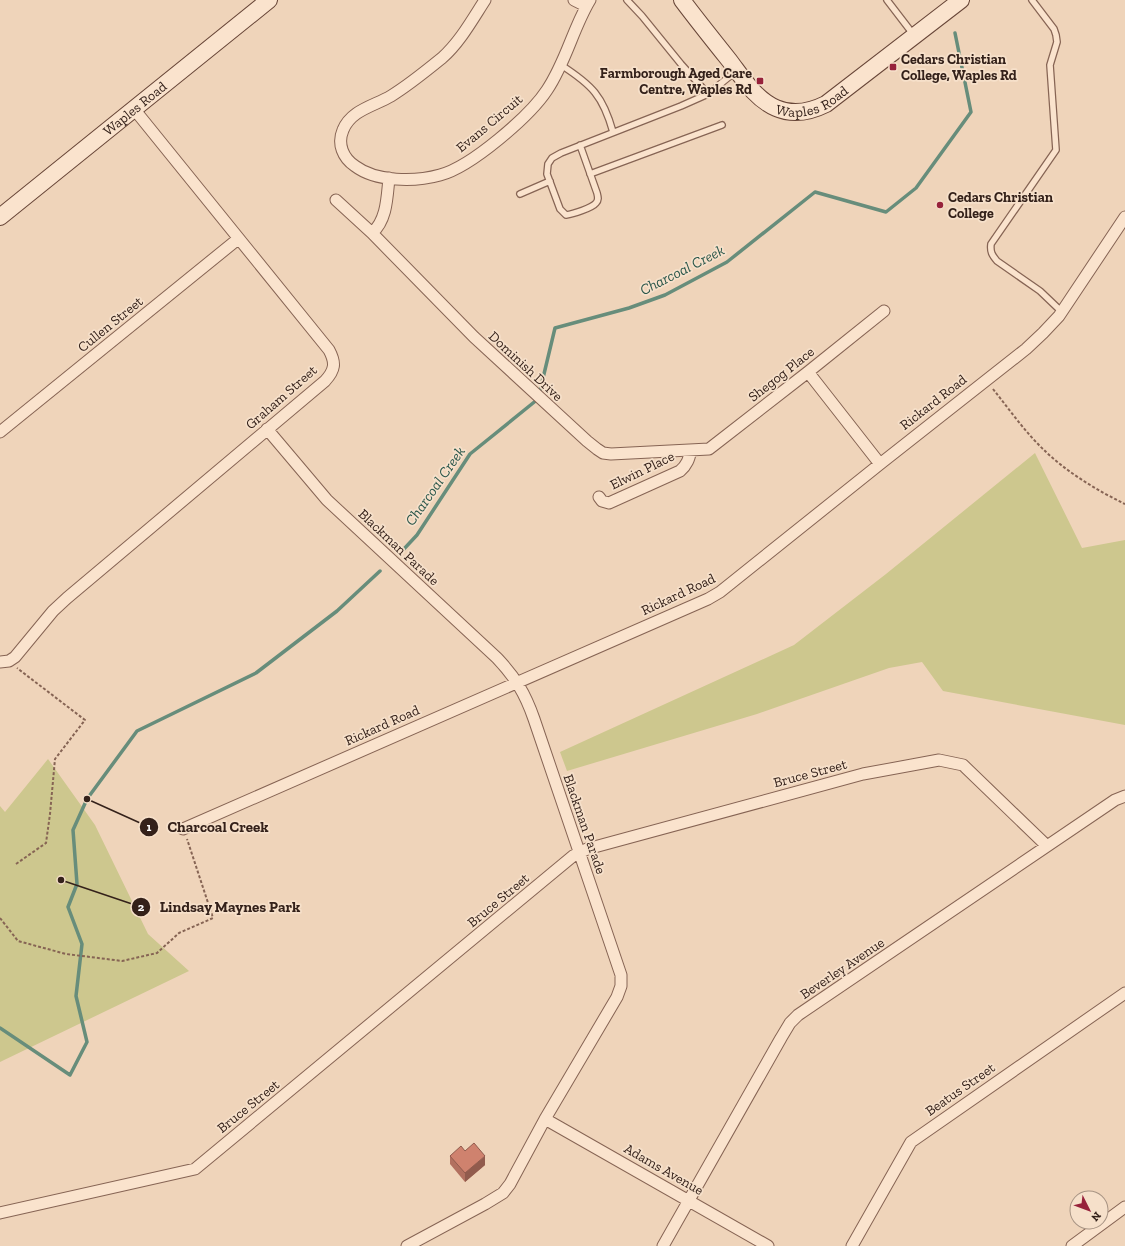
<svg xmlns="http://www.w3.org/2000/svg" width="1125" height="1246" viewBox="0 0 1125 1246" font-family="'Zilla Slab',serif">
	<rect width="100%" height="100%" fill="#efd4ba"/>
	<!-- green -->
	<path fill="#cdc78e" d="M1035,453L1082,548L1125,540V725L943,691L922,662L889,668L757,714L567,771L560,752L794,645L886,574Z
		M48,759L95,825L148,934L189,971L0,1062V806L5,812Z"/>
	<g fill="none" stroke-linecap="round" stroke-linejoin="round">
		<!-- stream -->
		<path stroke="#678d7b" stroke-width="3.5" d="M403,550L417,535L470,454L538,399L555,328L629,308L665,295L727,262L815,192L886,212L916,188L971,112L955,33
			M0,1028L70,1075L87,1042L76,996L82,944L68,907L77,884L73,830L87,799L137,731L256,673L337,611L380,571"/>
		<!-- lane casing -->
		<g stroke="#866454" stroke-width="8">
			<path id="lane" d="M887,0L913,34
				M1032,0L1054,29L1056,35L1057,42L1050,65L1056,150L991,244C990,252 992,255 997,261L1040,291L1062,312
				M561,65C592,85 603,96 613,132
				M708,94L735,72
				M580,145L597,193C598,197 599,200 596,203C592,208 573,214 566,215L560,209L547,174L548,164L552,158L561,153L681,106L708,94L681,64L642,16L627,0
				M590,174L722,125
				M520,194L550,181"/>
		</g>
		<!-- street casing -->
		<g stroke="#866454" stroke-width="13">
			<path id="street" d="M485,0C472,20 460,42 442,58C426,71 409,85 391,96C374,106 351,110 343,130C337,144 343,158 355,166C376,182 415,182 440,175C471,167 530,116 547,90C566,62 573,28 590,0
				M574,0L586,6
				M336,200L372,233L474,337L587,441L597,449L603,453L611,454L709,449L808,372L884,311
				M372,233C387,220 387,197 389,178
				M808,372L880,464
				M267,429L327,500L497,658C515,677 525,693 534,719L621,975V986L617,997L545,1119L510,1184L503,1193L485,1204L407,1246
				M0,432L238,239
				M599,497L602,501L609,503L680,471C687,465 689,459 691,450
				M0,662L9,661L15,657L53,611L67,598L325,381C335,370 336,363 329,350L134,109
				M183,829L708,599L720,592L880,464L1026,349L1043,333L1059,316L1125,217
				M545,1119L768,1246
				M0,1213L195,1169L573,856L587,849L863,774L939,760L963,765L1047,846
				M663,1246L781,1038L790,1023L798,1015L1115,800L1125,796
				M852,1246L911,1142L1125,993
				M1072,1246L1125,1207"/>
		</g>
		<!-- secondary casing -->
		<g stroke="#684638" stroke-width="18">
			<g id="secondary">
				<path id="s1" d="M682,0C697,20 713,40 729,60C742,77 755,99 776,108C792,115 810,112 826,104L961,0"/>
				<path id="s2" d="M0,217L269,0"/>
			</g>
		</g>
		<!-- path -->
		<path stroke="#866454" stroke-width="2" stroke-dasharray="3 2" stroke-linecap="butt" d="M993,389C1009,409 1025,432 1044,450C1065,471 1098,491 1125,504
			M16,864L46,843L50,814L55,759L85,720L17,668
			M0,918L18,941L66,954L122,961L157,953L179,933L213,918L187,839"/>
		<!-- lane -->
		<use href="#lane" stroke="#fae3cd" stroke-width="5.5"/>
		<!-- street -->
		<use href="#street" stroke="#fae3cd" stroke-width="11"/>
		<!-- secondary -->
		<use href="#secondary" stroke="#fae3cd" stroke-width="16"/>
	</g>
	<!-- wall -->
	<path fill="#b2705f" d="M450,1156L485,1165L465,1182L450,1164Z"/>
	<!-- shaded-wall -->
	<path fill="#915b4d" d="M485,1156V1165L465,1182V1173Z"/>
	<!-- building -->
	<path fill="#cf826e" stroke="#915b4d" d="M474,1143L485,1156L465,1173L450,1156L461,1146L465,1151Z"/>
	<!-- markers -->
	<g fill="#97223b" stroke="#f6e0ca" stroke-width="1.5">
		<rect x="889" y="63" width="8" height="8" rx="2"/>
		<rect x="756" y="77" width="8" height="8" rx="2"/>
		<circle cx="940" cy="205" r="4"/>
	</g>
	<g text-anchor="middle" stroke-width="3.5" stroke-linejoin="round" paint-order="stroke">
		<!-- poi labels -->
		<g font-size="14" font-weight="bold" fill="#34211a" stroke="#f6e0ca" text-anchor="start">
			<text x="901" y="64">Cedars Christian<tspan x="901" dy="16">College, Waples Rd</tspan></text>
			<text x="752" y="78" text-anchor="end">Farmborough Aged Care<tspan x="752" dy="16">Centre, Waples Rd</tspan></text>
			<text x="948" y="202">Cedars Christian<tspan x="948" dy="16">College</tspan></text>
		</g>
		<!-- street labels -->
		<g font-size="14" fill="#34211a" stroke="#f6e0ca">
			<text dy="5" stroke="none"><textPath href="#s1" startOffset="183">Waples Road</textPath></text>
			<text dy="5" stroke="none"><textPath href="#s2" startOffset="173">Waples Road</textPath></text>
			<text transform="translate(489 123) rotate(-40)" y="5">Evans Circuit</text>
			<text transform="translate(110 324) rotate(-39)" y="5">Cullen Street</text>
			<text transform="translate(526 366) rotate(43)" y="5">Dominish Drive</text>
			<text transform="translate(781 374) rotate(-38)" y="5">Shegog Place</text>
			<text transform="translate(281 397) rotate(-41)" y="5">Graham Street</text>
			<text transform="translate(933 402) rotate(-38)" y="5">Rickard Road</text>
			<text transform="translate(642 470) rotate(-26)" y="5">Elwin Place</text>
			<text transform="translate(399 547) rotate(43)" y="5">Blackman Parade</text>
			<text transform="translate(678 594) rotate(-25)" y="5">Rickard Road</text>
			<text transform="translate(382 725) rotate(-24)" y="5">Rickard Road</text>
			<text transform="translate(810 773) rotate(-15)" y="5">Bruce Street</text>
			<text transform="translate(585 824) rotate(71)" y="5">Blackman Parade</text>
			<text transform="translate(498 900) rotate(-40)" y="5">Bruce Street</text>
			<text transform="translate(842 968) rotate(-34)" y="5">Beverley Avenue</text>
			<text transform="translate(960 1089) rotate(-35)" y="5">Beatus Street</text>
			<text transform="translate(248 1106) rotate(-39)" y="5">Bruce Street</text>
			<text transform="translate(664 1169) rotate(30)" y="5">Adams Avenue</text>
		</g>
		<!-- water labels -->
		<g font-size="15" font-style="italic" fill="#285549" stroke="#f6e0ca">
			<text transform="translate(682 270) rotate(-27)" y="5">Charcoal Creek</text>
			<text transform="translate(435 486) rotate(-55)" y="5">Charcoal Creek</text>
		</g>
	</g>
	<!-- callouts -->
	<path fill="none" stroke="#34211a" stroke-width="1.5" d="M87 799L149 827M61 880L141 907"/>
	<g fill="#34211a" stroke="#f6e0ca" stroke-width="1.5">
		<circle cx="87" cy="799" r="4"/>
		<circle cx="61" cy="880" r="4"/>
		<circle cx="149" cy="827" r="10"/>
		<circle cx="141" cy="907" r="10"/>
	</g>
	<g font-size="12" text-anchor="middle" font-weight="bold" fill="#fff">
		<text x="149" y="831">1</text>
		<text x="141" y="911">2</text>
	</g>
	<g font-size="15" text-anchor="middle" font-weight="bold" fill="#34211a" stroke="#f6e0ca" stroke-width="3.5" stroke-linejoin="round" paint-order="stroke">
		<text x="218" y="832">Charcoal Creek</text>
		<text x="230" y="912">Lindsay Maynes Park</text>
	</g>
	<!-- north arrow -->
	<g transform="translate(1089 1210) rotate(132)"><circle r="19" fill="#f6e0ca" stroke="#a89484"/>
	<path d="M0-3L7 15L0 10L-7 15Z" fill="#97223b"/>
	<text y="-6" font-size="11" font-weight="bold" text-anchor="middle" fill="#34211a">N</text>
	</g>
</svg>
